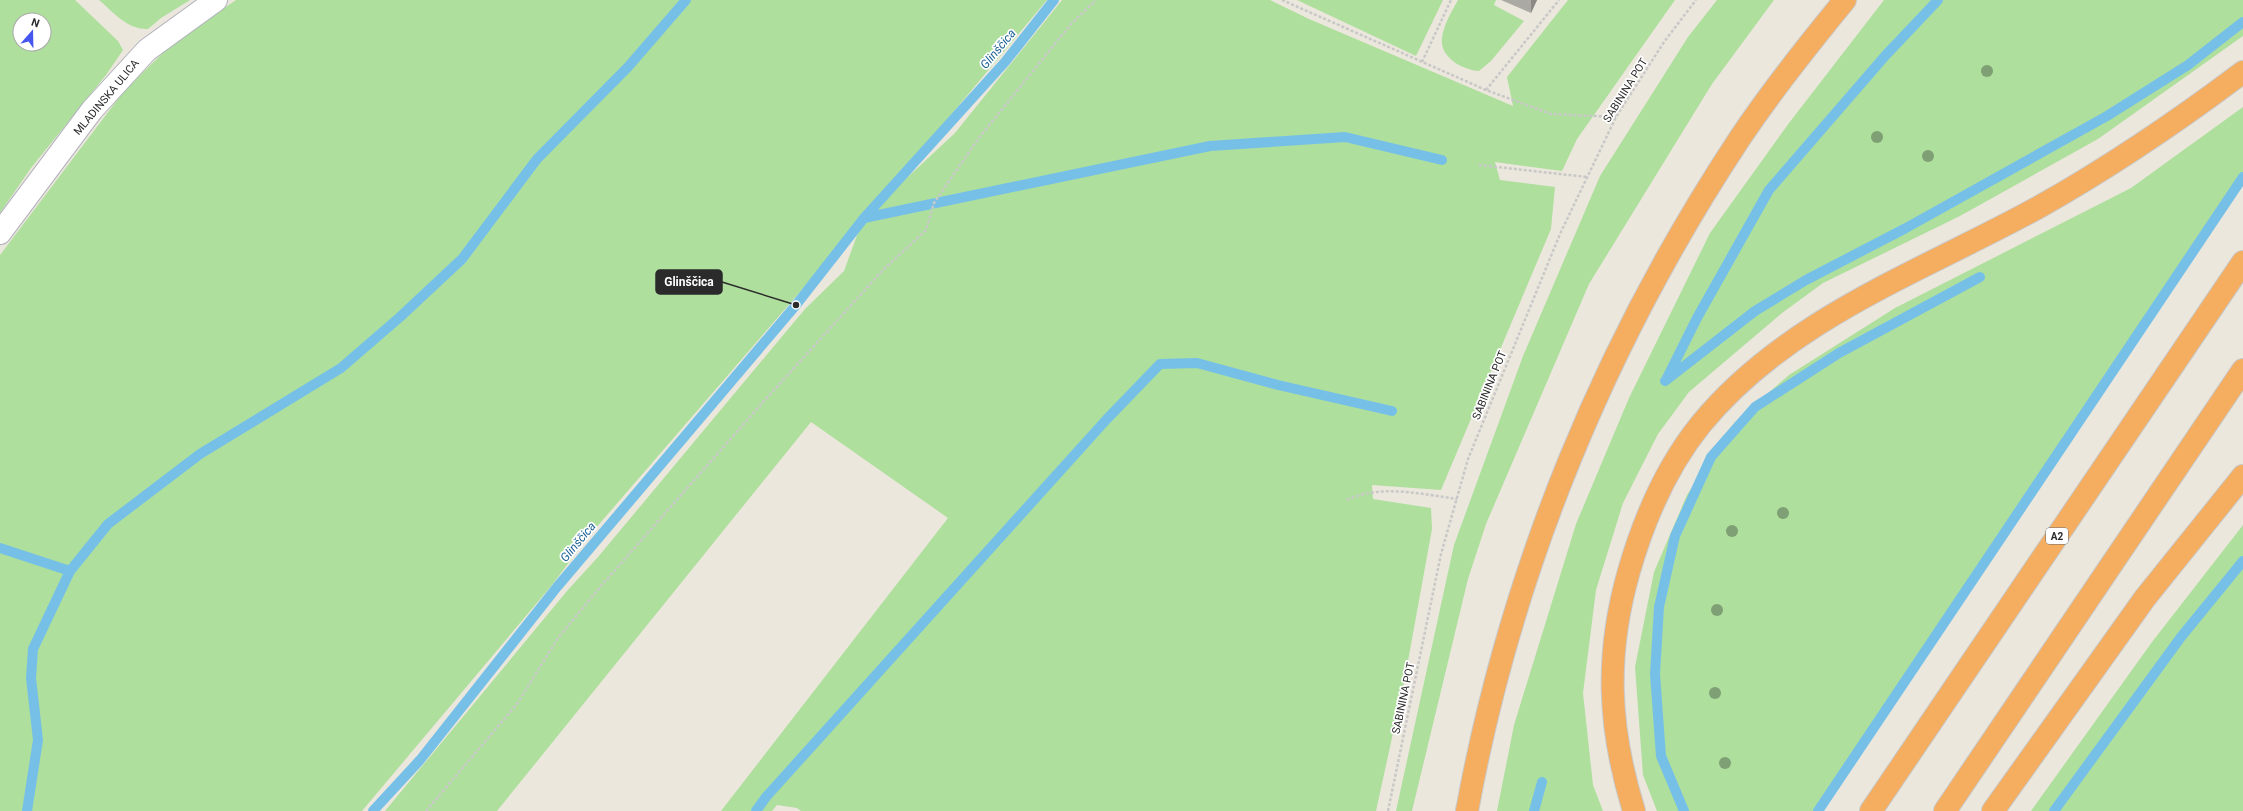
<svg xmlns="http://www.w3.org/2000/svg" width="2243" height="811" viewBox="0 0 2243 811" font-family="Roboto,sans-serif">
	<rect width="100%" height="100%" fill="#ece7dd"/>
	<!-- green -->
	<path fill="#aedf9d" fill-rule="evenodd" d="M0,0H75L118,41L123,50L106,75L31,168L0,213ZM20,20H44V44H20Z
		M99,0H190L161,18L148,29C128,30 113,12 99,0Z
		M236,0H1047L868,214L955,133L1062,0H1270L1309,19L1513,106L1507,77L1568,0H1675L1577,139L1562,171L1495,162L1500,180L1555,187L1551,229L1441,490L1372,485L1373,499L1431,508L1432,529L1404,683L1376,811H801L797,808L777,805L772,811H721L948,518L811,422L497,811H385L567,591L598,557L805,309L844,271L863,219L588,537L552,585L362,811H0V255L124,91L171,45Z
		M1297,0H1443L1416,56Z
		M1458,0H1496L1494,5L1524,21L1491,61L1479,71C1462,70 1439,57 1442,37C1444,24 1452,11 1458,0Z
		M1717,0H1774L1712,84L1589,284L1486,524L1468,579L1412,811H1396L1454,545L1523,356L1600,176L1688,37Z
		M1884,0H2243V36L2098,139L1960,216L1823,283L1782,313L1689,392L1658,434L1623,503L1596,590L1583,693L1593,785L1603,811H1497L1514,725L1576,524L1629,398L1710,233L1789,123Z
		M2243,107V180L1822,811H1657L1643,775L1635,667L1654,572L1687,495L1734,423L1789,375L1895,308L2131,188Z
		M2243,525V811H2031L2152,642Z"/>
	<g fill="none" stroke-linecap="round" stroke-linejoin="round">
		<!-- stream -->
		<path stroke="#76c0e8" stroke-width="10" d="M864,218L1210,146L1345,137L1442,160
			M1667,378L1697,318L1769,190L1885,56L1938,0
			M1665,381L1755,311L1806,280L1906,228L2107,116L2188,65L2243,22
			M0,548L70,571
			M27,811L38,740L31,678L33,649L70,571L108,524L200,454L341,368L400,317L462,259L537,159L628,67L686,0
			M373,811L420,760L557,587L796,305L864,218L1005,62L1054,0
			M756,811L766,797L1106,420L1160,364L1197,363L1278,385L1392,411
			M1534,811L1542,782
			M1684,811L1661,756L1655,674L1659,607L1675,536L1711,457L1755,407L1839,353L1980,277
			M1818,811L2243,177
			M2054,811L2181,637L2243,561"/>
		<!-- minor casing -->
		<g stroke="#b1b2bd" stroke-width="24">
			<path id="minor" d="M0,233L92,110L147,50L216,0"/>
		</g>
		<!-- highway casing -->
		<g stroke="#c8c8c8" stroke-width="24">
			<path id="highway" d="M1467,811C1511,570 1605,342 1740,138C1772,90 1808,45 1845,0
				M1634,811C1608,727 1605,655 1629,571C1644,519 1667,466 1701,424C1788,318 1923,271 2039,207C2110,167 2178,121 2243,72
				M1871,811L2243,262
				M1945,811L2243,370
				M1993,811L2145,598L2243,476"/>
		</g>
		<!-- path -->
		<path stroke="#c8c8c8" stroke-width="2.5" stroke-dasharray="3 2" stroke-linecap="butt" d="M1282,0L1486,90L1551,114L1616,117
			M1422,62L1451,0
			M1486,90L1559,0
			M1479,165L1587,177
			M1347,500C1380,484 1422,494 1457,499
			M426,811L517,704L558,638L601,586L764,401L883,270L926,230L934,203L978,139L1071,24L1096,0
			M1388,811L1441,554L1468,459L1560,234L1616,117L1664,42L1696,0"/>
		<!-- minor -->
		<use href="#minor" stroke="#fff" stroke-width="22"/>
		<!-- highway -->
		<use href="#highway" stroke="#f5ad5f" stroke-width="22"/>
	</g>
	<!-- trees -->
	<g fill="#7f9f74">
		<circle cx="1987" cy="71" r="6"/>
		<circle cx="1877" cy="137" r="6"/>
		<circle cx="1928" cy="156" r="6"/>
		<circle cx="1783" cy="513" r="6"/>
		<circle cx="1732" cy="531" r="6"/>
		<circle cx="1717" cy="610" r="6"/>
		<circle cx="1715" cy="693" r="6"/>
		<circle cx="1725" cy="763" r="6"/>
	</g>
	<!-- wall -->
	<path fill="#aba9a3" d="M1501,0H1537L1531,13Z"/>
	<!-- shaded-wall -->
	<path fill="#8b8984" d="M1531,0H1537L1531,13Z"/>
	<g text-anchor="middle" stroke-width="3.5" stroke-linejoin="round" paint-order="stroke">
		<!-- shield labels -->
		<rect fill="#fff" stroke="#6b6b6b" stroke-width="1" x="2046" y="528" width="22" height="16" rx="3"/>
		<g font-size="10" font-weight="bold" fill="#2b2b2b">
			<text x="2057" y="540">A2</text>
		</g>
		<!-- street labels -->
		<g font-size="11" fill="#2b2b2b" stroke="#fff">
			<text transform="translate(1625 90) rotate(-58)" y="4">SABININA POT</text>
			<text transform="translate(106 97) rotate(-50)" y="4">MLADINSKA ULICA</text>
			<text transform="translate(1489 385) rotate(-68)" y="4">SABININA POT</text>
			<text transform="translate(1403 698) rotate(-78)" y="4">SABININA POT</text>
		</g>
		<!-- water labels -->
		<g font-size="12" font-style="italic" fill="#155d94" stroke="#fff">
			<text transform="translate(998 49) rotate(-50)" y="4">Glinščica</text>
			<text transform="translate(578 542) rotate(-50)" y="4">Glinščica</text>
		</g>
	</g>
	<!-- callouts -->
	<path fill="none" stroke="#2b2b2b" stroke-width="1.5" d="M796 305L722 282"/>
	<circle fill="#2b2b2b" stroke="#fff" stroke-width="1.5" cx="796" cy="305" r="4"/>
	<rect fill="#2b2b2b" stroke="#2b2b2b" stroke-width="1.5" x="656" y="270" width="66" height="24" rx="4"/>
	<g font-size="12" text-anchor="middle" font-weight="bold" fill="#fff">
		<text x="689" y="286">Glinščica</text>
	</g>
	<!-- north arrow -->
	<g transform="translate(32 32) rotate(20)"><circle r="19" fill="#ffffff" stroke="#aaaaaa"/>
	<path d="M0-3L7 15L0 10L-7 15Z" fill="#4657f0"/>
	<text y="-6" font-size="11" font-weight="bold" text-anchor="middle" fill="#2b2b2b">N</text>
	</g>
</svg>
